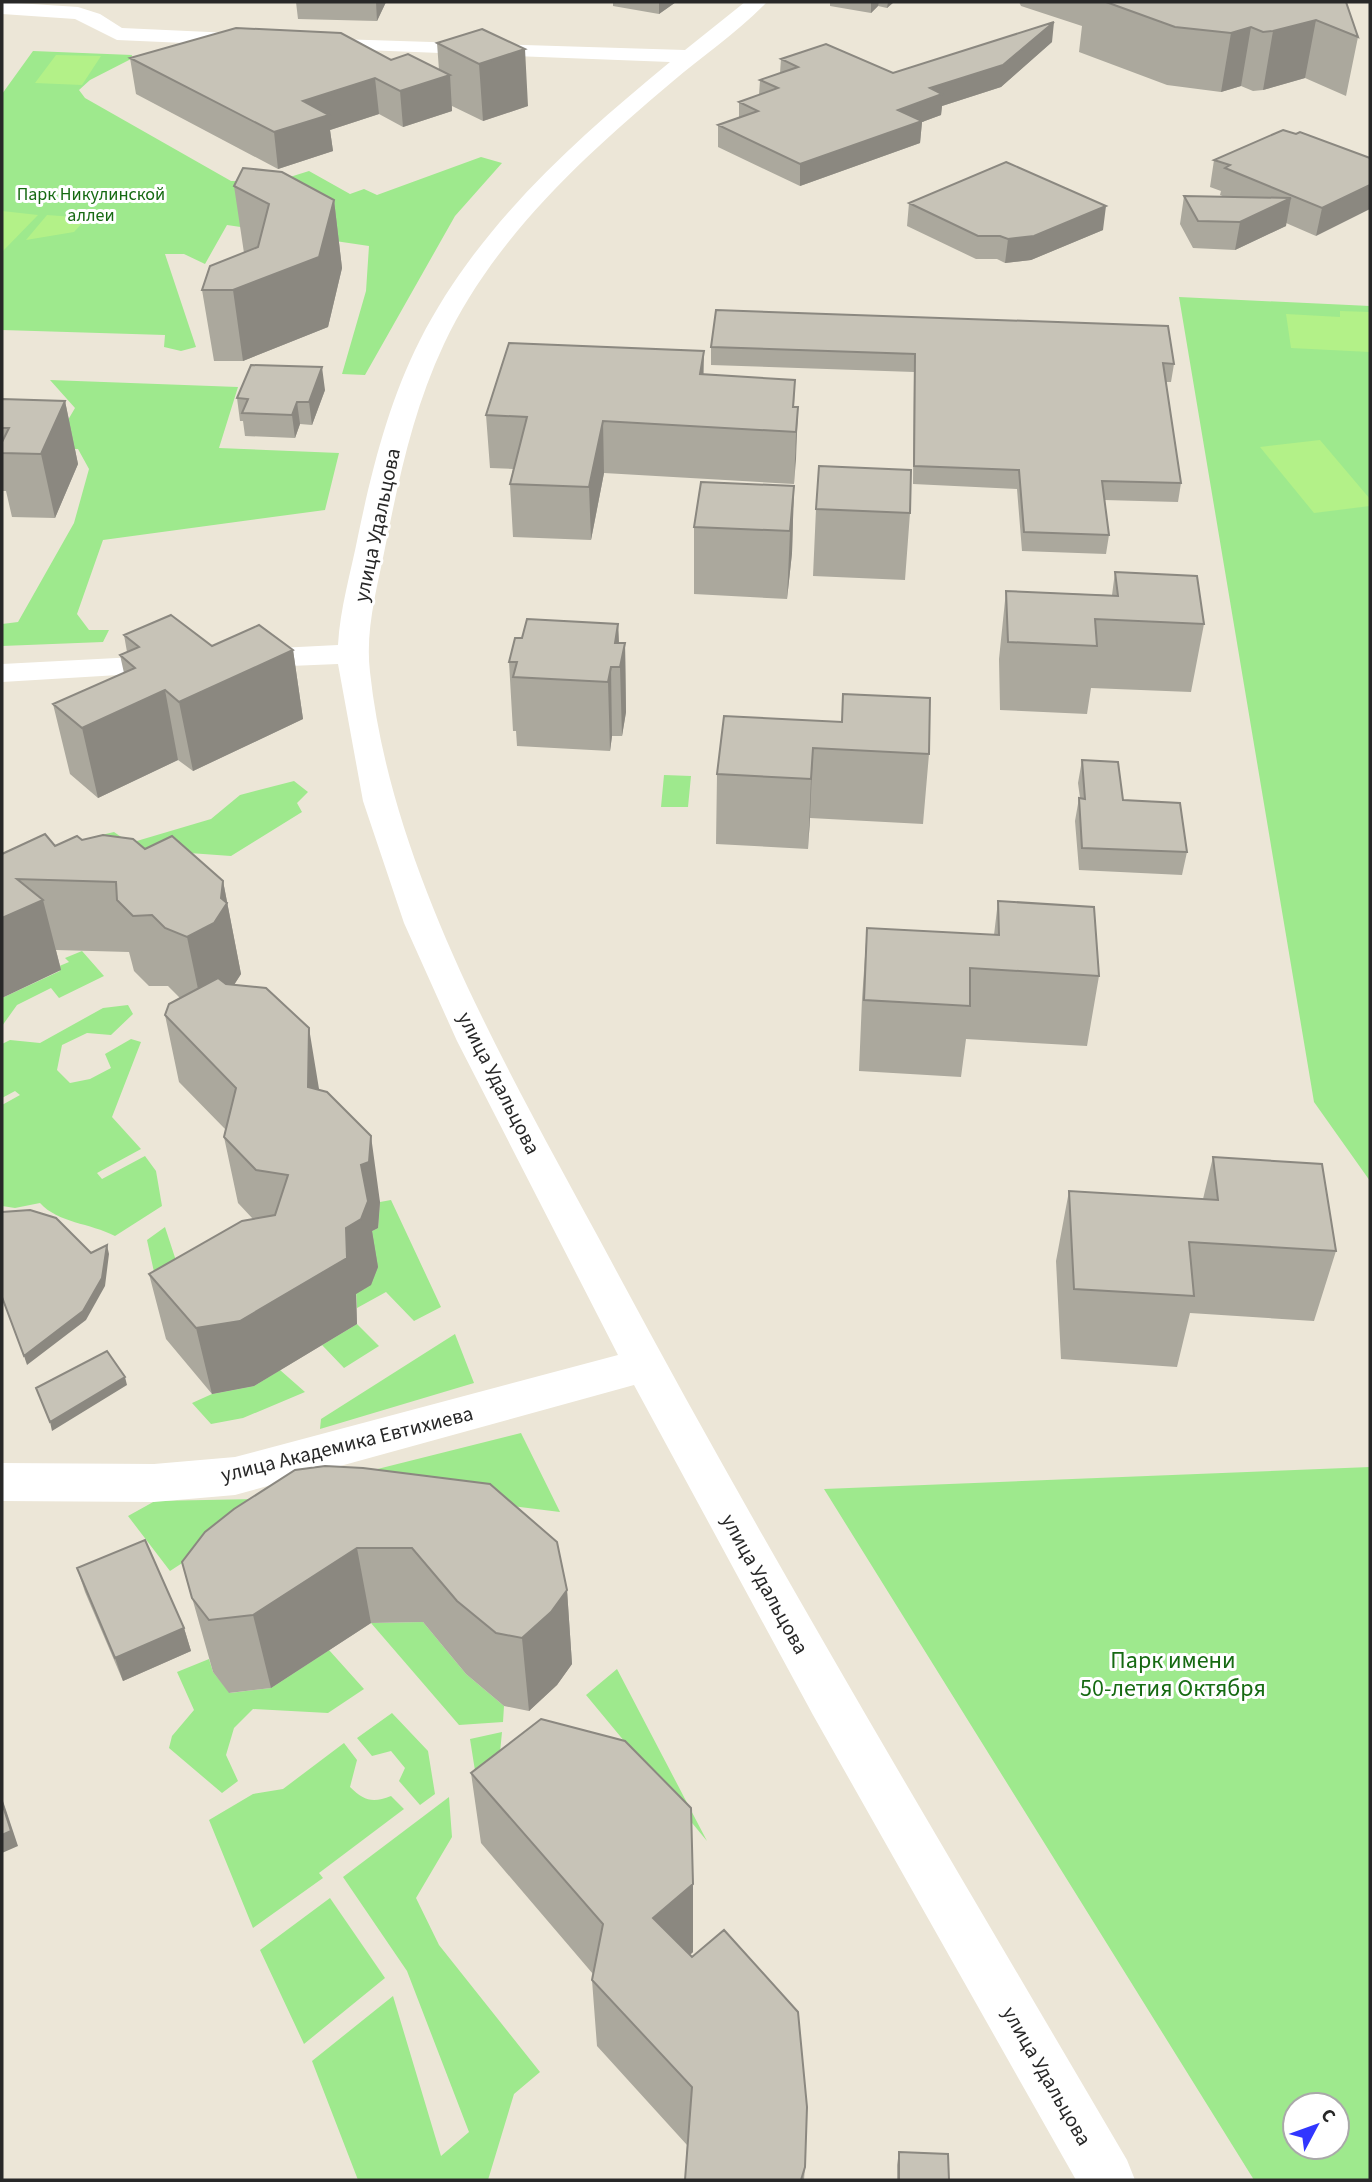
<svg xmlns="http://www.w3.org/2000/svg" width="1372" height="2182" viewBox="0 0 1372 2182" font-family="'Source Sans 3',sans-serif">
	<rect width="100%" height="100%" fill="#ece6d7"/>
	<!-- green -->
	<path fill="#9ee98d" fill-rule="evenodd" d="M33,51L132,55L131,59L90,80L79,90L85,98L231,181L274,182L309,171L350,194L364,189L377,195L481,157L502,163L455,216L365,375L342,374L366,291L369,246L227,225L205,264L184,254H165L196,347L181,351L164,347L165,335L2,330V94Z
		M1179,297L1370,306V1181L1314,1102Z
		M50,380L238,387L219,448L339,453L325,510L103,540L77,614L89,630H109L103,642L2,646V624L18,622L74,523L89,469L78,449H51L75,408Z
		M664,775L691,776L688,807H661Z
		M294,781L308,792L297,803L302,812L231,856L64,844L114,832L130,843L211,819L240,795Z
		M82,951L104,976L59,998L51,988L17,1005L2,1026V998L60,971L57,967L69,962L65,958Z
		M128,1005L133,1014L111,1035L87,1033L62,1045L57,1070L70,1083L90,1079L111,1068L105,1054L131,1039L141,1042L112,1117L141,1149L97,1173L102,1179L145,1156L156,1171L162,1206L115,1236C90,1223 58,1223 40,1203L15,1208L2,1206V1105L20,1095L15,1091L2,1098V1044L10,1040L40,1043L103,1008Z
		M391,1200L441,1307L414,1321L386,1292L357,1308L353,1240L378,1228L380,1202Z
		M165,1227L181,1276L158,1290L147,1240Z
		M357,1324L379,1346L344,1368L322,1345Z
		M455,1334L474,1383L320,1429L321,1419Z
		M280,1370L305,1392L243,1418L211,1424L192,1403L212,1394L254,1386Z
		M521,1433L560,1512L381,1490L262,1511L170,1571L128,1516L155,1501L258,1499Z
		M1370,1467V2180H1254L824,1489ZM1295,2105H1337V2147H1295Z
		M423,1622L466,1674L504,1706L503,1722L459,1725L371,1623Z
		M329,1650L364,1689L328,1713L253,1709L234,1728L226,1755L238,1781L222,1793L169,1748L172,1736L194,1710L177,1672L209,1659L213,1672L230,1693L271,1688Z
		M617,1669L707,1841L586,1695Z
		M392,1713L428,1751L435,1794L420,1805L399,1781L405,1768L391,1751L372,1756L357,1738Z
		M502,1732L498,1773L476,1777L470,1739Z
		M344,1743L357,1760L350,1787C364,1801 373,1803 391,1796L404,1809L319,1873L323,1878L253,1928L209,1820L253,1794L283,1789Z
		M449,1797L452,1837L416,1898L439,1945L540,2072L514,2094L488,2180H358L312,2061L393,1996L441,2156L469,2132L407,1971L343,1877Z
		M330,1898L385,1978L304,2044L260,1950Z"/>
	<!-- pitch -->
	<path fill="#b3f188" d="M56,55L101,56L82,85L35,83Z
		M2,211L38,215L2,252Z
		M47,215L87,218L74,232L26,240Z
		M1340,311L1370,312V352L1291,348L1286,314L1340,317Z
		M1320,440L1370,499V506L1314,513L1260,447Z"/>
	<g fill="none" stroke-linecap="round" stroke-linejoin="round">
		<!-- minor -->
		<path fill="#fff" fill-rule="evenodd" d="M2,2L78,7L100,14L122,28L253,34L263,40L253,46L117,40L75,19L2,14Z
			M745,2H767C738,32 703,56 672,82C583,157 494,238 444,344C413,410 399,478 385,548C377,589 365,630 370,672C392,877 514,1080 610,1259C773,1564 952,1861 1127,2160L1135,2180H1076L813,1715L634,1385L235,1495L154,1502L2,1501V1463L154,1464L235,1457L618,1355L457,1041L404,923L363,801L338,664L241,668L230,666L225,659L230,652L241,650L338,645C340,608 351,572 358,536C372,469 389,401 420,340C478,226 573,142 670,62L313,48L306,46L303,42L306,38L685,50Z
			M174,655L185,657L190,664L185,671L2,682V664Z"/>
	</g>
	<!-- wall -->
	<path fill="#aba89d" d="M296,2H386L377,21L298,19Z
		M613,2H676L659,14L613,6Z
		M830,2H894L887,8L878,6L871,13L830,6Z
		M1019,2H1346L1358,37L1346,96L1305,78L1263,90L1253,91L1241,86L1221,92L1167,85L1079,52L1082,26L1021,6Z
		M482,29L528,106L483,121L452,106V111L403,127L379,114L330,130L333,151L278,169L136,94L130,58L391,60L439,70L437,43Z
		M1052,42L1001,87L942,106L941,115L922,122L920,143L800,186L718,147V125L739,117V102L759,95L760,80L780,73L781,59L893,73Z
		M1370,158L1316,236L1286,223V226L1235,250L1193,248L1180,224L1184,196L1225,197L1220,195L1221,191L1210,187L1214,160Z
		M234,186L334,200L342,268L328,327L243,361H214L202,290L244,253Z
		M909,203L1103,230L1031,260L1005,263L997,259H976L907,226Z
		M711,347L1174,364L1171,382H1165L1181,483L1178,502L1104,500L1109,535L1106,554L1022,551L1017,489L913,484L914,372L711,365Z
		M704,375L795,380L794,407H798L794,484L604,473L591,540L513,537L510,484L513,469L490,468L486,415Z
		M325,390L312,425L300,424L295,438L245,436L243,421H240L237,398Z
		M2,399L65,401L78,464L55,518L12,517L6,491H2Z
		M794,486L792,553L787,599L694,594V527Z
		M816,509L910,513L905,580L813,576Z
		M1115,572L1204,624L1191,692L1091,688L1087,714L1000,710L999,659L1006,591L1112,595Z
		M618,624L619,643H625L626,712L622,736H612L610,751L517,746L516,731H513L509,662L522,638Z
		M124,635L212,646L293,650L303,719L193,771L178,760L98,798L70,774L53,704L124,673L120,655L127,652Z
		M842,722L929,754L923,824L810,818L808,849L716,844L717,774Z
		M1082,760L1123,800L1187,852L1182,875L1079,870L1075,821L1079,798H1080L1078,783Z
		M82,840L145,849L223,881L241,974L234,985L319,1090L380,1202L378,1228L372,1231L378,1267L371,1285L356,1294L357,1324L254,1386L212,1394L166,1339L149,1274L253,1219L238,1203L224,1137L226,1130L179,1082L165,1015L180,998L168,986H149L134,971L129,952L56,950L61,970L2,854L55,846Z
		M998,901L1099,976L1087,1046L966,1039L961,1077L859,1071L862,999L867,928L994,935Z
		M1213,1157L1336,1251L1314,1321L1190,1313L1177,1367L1061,1359L1056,1261L1069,1191L1203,1199Z
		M295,1470L567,1590L572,1664L557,1685L529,1711L504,1706L466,1674L423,1622L371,1623L271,1688L229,1693L213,1672L182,1562Z
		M77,1568L184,1628L191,1651L123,1681L85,1592Z
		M471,1773L693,1952L690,1955L805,2167L804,2180H685L687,2145L597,2046L592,1980L593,1974L481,1843Z
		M899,2152L949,2180H897V2165Z"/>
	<!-- shaded-wall -->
	<path fill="#8b8880" d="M376,2H386L377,21Z
		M659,2H676L659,14Z
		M871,2H879L878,6L871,13Z
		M888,2H894L887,8Z
		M1316,20L1305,78L1263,90L1273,31Z
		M1054,22L1052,42L1001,87L942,106L941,115L922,122L920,143L800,186V164L898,110L930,88Z
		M1251,27L1241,86L1221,92L1231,33Z
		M525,49L528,106L483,121L479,64Z
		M450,75L452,111L403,127L400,91Z
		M375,78L379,114L330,130L333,151L278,169L274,132L303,101Z
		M1370,185V209L1316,236L1322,208Z
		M1291,198L1286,226L1235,250L1240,222Z
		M334,200L342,268L328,327L243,361L233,290Z
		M1106,206L1103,230L1031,260L1005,263L1008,239Z
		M704,351L703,402L700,374Z
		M322,367L325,390L312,425L309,402Z
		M65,401L78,464L55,518L41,454Z
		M297,402L300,424L295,438L292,415Z
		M798,407L796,459L794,484L796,432Z
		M603,421L604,473L591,540L589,487Z
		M794,486L792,553L787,599L790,531Z
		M618,624L620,667L615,643Z
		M625,643L626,712L622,736L620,667Z
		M293,650L303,719L193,771L179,702Z
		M611,667L612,736L610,751L608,682Z
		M165,690L178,760L98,798L82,728Z
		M813,748L810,818L808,849L811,779Z
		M223,881L241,974L228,994L202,1008L187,937L221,898Z
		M43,900L61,970L2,998V918Z
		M309,1028L320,1095L308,1087Z
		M371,1136L380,1202L378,1228L372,1231L378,1267L371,1285L356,1294L357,1324L254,1386L212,1394L196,1328L346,1228L361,1165Z
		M107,1245L109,1254L105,1286L86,1320L27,1365L24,1356Z
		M125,1377L127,1385L52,1431L50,1422Z
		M357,1548L371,1623L271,1688L253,1615Z
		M567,1590L572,1664L557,1685L529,1711L522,1638Z
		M184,1628L191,1651L123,1681L115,1658Z
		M2,1798L18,1846L2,1853Z
		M693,1884V1952L655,1984L653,1918Z"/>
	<!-- building -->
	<path fill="#c7c3b7" stroke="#8b8880" stroke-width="2" d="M1106,2H1346L1358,37L1316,20L1273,31L1263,32L1251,27L1231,33L1175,27Z
		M1054,22L1003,65L930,88L942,94L898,110L922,121L800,164L718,125L758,111L739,102L778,88L760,80L798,67L781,59L826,44L893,73Z
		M236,28L341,33L391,60L408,54L450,75L400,91L375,78L303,101L329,115L274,132L130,58Z
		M482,29L525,49L479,64L437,43Z
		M1283,130L1296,134L1300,132L1370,158V185L1322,208L1225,168L1230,165L1214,160Z
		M1006,162L1106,206L1034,236L1008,239L1000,236H978L909,203Z
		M243,168L282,172L334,200L319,257L233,290H202L210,266L258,247L269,204L234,186Z
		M1184,196L1291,198L1240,222L1198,221Z
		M716,310L1168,326L1174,364L1163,363L1181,483L1102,481L1109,535L1024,532L1019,470L914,466L915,354L711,347Z
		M509,343L704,351L700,374L795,380L793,407H798L796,432L603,421L589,487L510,484L527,417L486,415Z
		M251,365L322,367L309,402H297L292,415L242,413L248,399L237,398Z
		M2,399L65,401L41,454L2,453V442L9,428H2Z
		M819,466L911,470L910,513L816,509Z
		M701,482L794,486L790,531L694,527Z
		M1115,572L1197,576L1204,624L1095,619L1097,646L1008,642L1006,591L1118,596Z
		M171,615L212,646L259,625L293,650L179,702L165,690L82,728L53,704L135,668L120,655L139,647L124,635Z
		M527,619L618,624L615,643H625L620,667H611L608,682L513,677L517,662H509L515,638H522Z
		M843,694L930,698L929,754L813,748L811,779L717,774L724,716L842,722Z
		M1082,760L1118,762L1123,800L1180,803L1187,852L1082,848L1079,798L1085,799Z
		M45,834L55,846L77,836L82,840L103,835L133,839L145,849L172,836L223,881L221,898L227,903L214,923L187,937L165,928L152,915L133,916L117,900L116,882L17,879L43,900L2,918V854Z
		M998,901L1094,907L1099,976L970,968V1006L864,1000L867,928L999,935Z
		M218,978L226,984L266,988L309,1028L308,1087L327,1092L371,1136L369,1162L361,1165L368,1201L361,1219L346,1228L347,1258L240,1321L196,1328L149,1274L242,1221L275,1215L288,1175L256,1170L224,1137L236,1088L165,1015L169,1004Z
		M1213,1157L1322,1164L1336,1251L1189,1242L1194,1296L1074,1289L1069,1191L1218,1200Z
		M30,1210L56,1218L91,1253L107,1245L102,1278L83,1311L24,1356L2,1297V1212Z
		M107,1351L125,1377L50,1422L36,1388Z
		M325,1466L363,1468L490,1484L557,1542L567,1590L551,1612L522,1638L496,1633L457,1601L412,1548H357L253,1615L209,1620L192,1598L182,1562L205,1532L234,1509L295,1470Z
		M145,1540L184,1628L115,1658L77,1568Z
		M541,1719L625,1741L691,1808L693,1884L653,1918L692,1957L724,1930L798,2012L807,2107L805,2167L801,2180H685L692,2087L592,1980L603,1924L471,1773Z
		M2,1803L11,1831L2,1835Z
		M899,2152L948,2154L949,2180H899Z"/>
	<g text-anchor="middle" stroke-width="6" stroke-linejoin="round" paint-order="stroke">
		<!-- far-park labels -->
		<g font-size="18" fill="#166a12" stroke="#fff">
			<text x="91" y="200">Парк Никулинской<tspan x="91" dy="21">аллеи</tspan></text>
		</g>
		<!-- street labels -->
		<g font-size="21" fill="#282828" stroke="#fff">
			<text transform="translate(377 525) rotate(-78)" y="7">улица Удальцова</text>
			<text transform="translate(499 1083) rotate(63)" y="7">улица Удальцова</text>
			<text transform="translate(347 1444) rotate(-14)" y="7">улица Академика Евтихиева</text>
			<text transform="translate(765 1584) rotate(61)" y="7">улица Удальцова</text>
			<text transform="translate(1047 2076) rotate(60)" y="7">улица Удальцова</text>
		</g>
		<!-- near-park labels -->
		<g font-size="24" fill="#166a12" stroke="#fff">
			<text x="1173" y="1668">Парк имени<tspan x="1173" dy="28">50-летия Октября</tspan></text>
		</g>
	</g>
	<!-- border -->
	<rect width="1372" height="2182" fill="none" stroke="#282828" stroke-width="7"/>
	<!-- north arrow -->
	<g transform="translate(1316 2126) rotate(49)"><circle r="33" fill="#ffffff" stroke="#a9a9a9" stroke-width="2"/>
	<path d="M0-5L12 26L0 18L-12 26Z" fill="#3136ff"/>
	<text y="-10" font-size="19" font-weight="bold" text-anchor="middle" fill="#282828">С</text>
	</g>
</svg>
